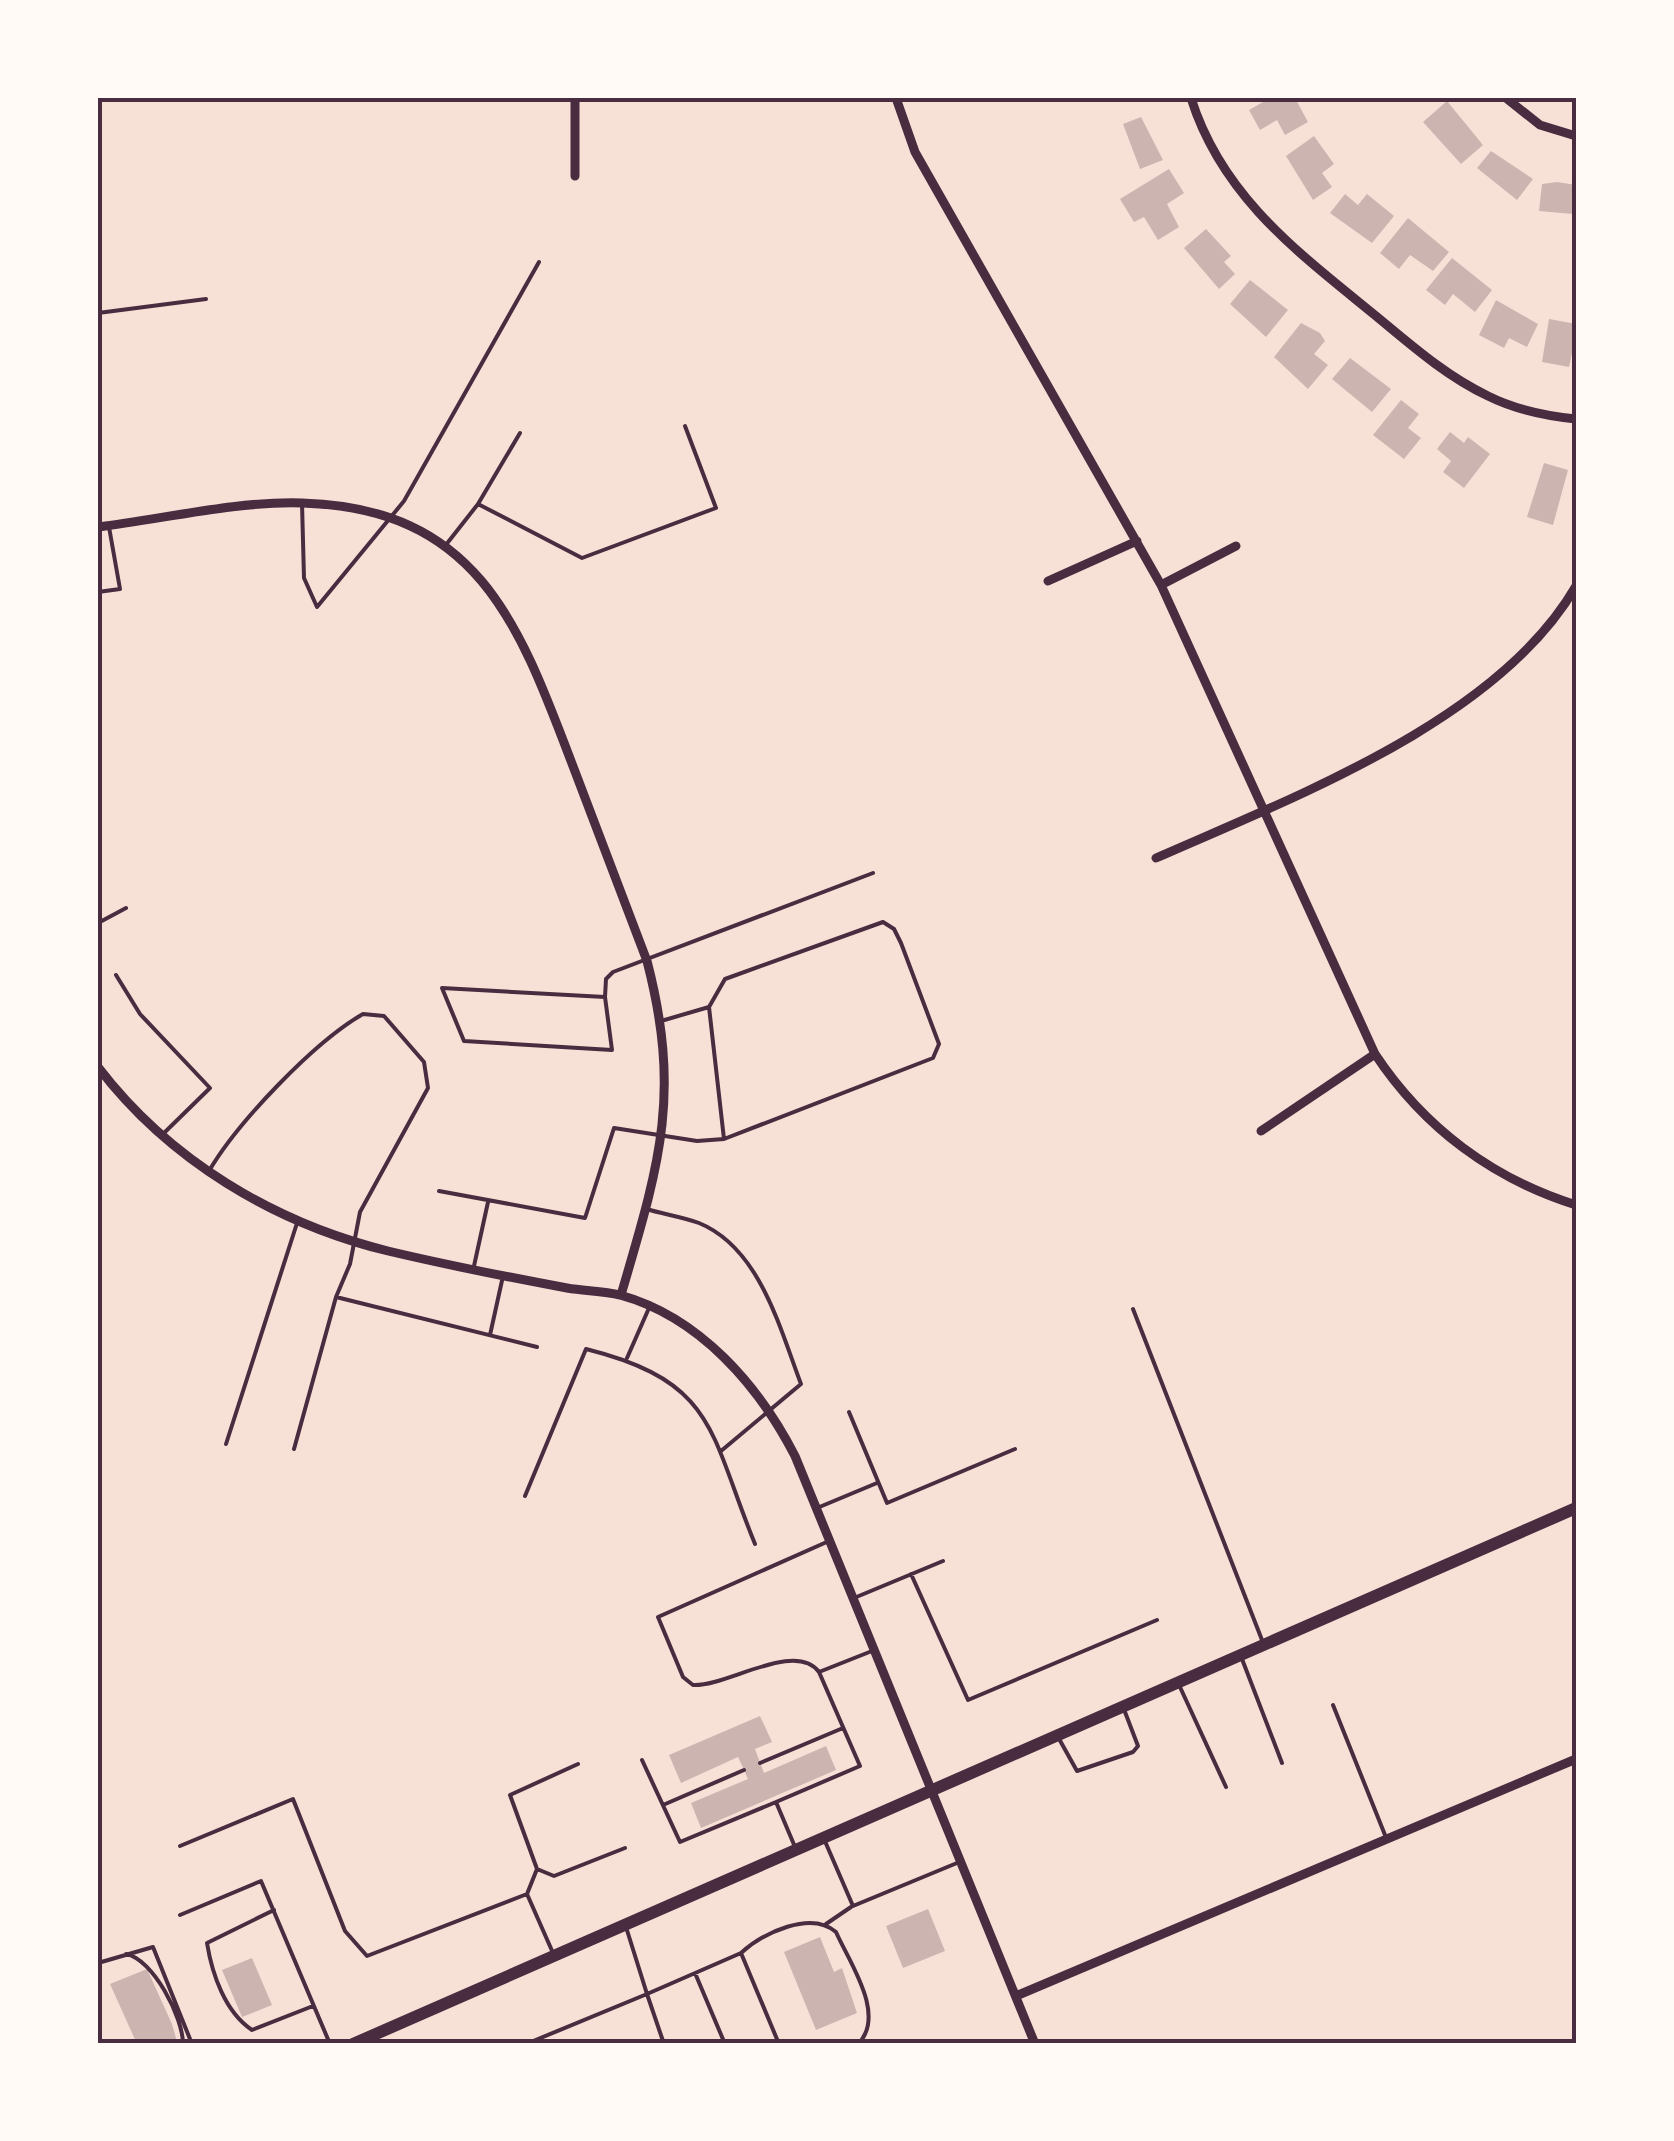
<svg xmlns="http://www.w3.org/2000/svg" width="1674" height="2141" viewBox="0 0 1674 2141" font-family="'Archivo Narrow',sans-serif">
	<rect width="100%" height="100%" fill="#f7e1d7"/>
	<!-- building -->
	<path fill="#ccb4b1" d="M1270,98H1295L1308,122L1285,135L1277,120L1260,130L1249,110Z
		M1447,101L1483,145L1461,164L1423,122Z
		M1141,117L1163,160L1140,169L1123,124Z
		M1314,136L1334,164L1322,173L1332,187L1313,200L1286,156Z
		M1491,151L1533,179L1517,200L1477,168Z
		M1169,169L1184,193L1167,204L1179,227L1158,240L1144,217L1134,222L1120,199Z
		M1557,182L1576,185L1573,214L1539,211L1542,184Z
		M1345,194L1358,205L1367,194L1394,216L1372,243L1330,213Z
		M1408,218L1449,252L1433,271L1410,255L1399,269L1380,253Z
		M1206,229L1231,256L1224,262L1235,274L1219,289L1184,248Z
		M1452,258L1492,290L1475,312L1453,294L1445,305L1426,290Z
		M1250,280L1288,310L1266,337L1230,304Z
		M1496,300L1538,324L1527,347L1509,338L1504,348L1479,335Z
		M1549,319L1576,324V349L1573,348L1569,367L1542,362Z
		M1301,323L1320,333L1325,341L1314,354L1328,365L1308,389L1274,357Z
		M1350,358L1391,389L1372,412L1332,379Z
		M1401,400L1419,414L1408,428L1421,438L1404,459L1373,435Z
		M1450,432L1464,443L1468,437L1490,454L1464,488L1443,472L1451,461L1437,449Z
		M1544,463L1568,470L1553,525L1527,517Z
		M760,1716L772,1742L755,1749L764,1773L826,1746L836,1770L701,1828L691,1803L748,1779L744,1770L738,1757L681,1783L669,1755Z
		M928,1909L945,1951L903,1968L886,1926Z
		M820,1937L834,1972L842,1968L857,2013L816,2030L784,1952Z
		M252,1958L272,2005L242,2017L222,1970Z
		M147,1969L172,2024L177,2042L173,2044H137L110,1984Z"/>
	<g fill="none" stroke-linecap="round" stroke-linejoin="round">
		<!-- service -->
		<path stroke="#4a2c40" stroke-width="4" d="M98,313L206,299
			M302,503L304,578L317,607L404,501L539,262
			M478,504L582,558L716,508L685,426
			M445,546L478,504L520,433
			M98,592L120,589L109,527
			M98,923L126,908
			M116,975L140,1014L210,1088L165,1132
			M605,997L442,988L464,1041L612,1050L605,997L606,979L613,972L873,873
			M709,1007L724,1139
			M209,1171C237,1123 314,1042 363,1014L384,1016L424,1062L428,1088L360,1212L350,1264L336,1297L294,1449
			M439,1191L585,1218L614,1128L697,1141L724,1139L933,1058L939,1044L901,943L894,929L883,922L725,979L709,1007L661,1021
			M646,1209C663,1214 683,1217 699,1223C760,1248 780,1329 801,1384L721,1451
			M474,1266L488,1202
			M336,1297L537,1347
			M1133,1309L1262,1640
			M490,1335L503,1276
			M627,1358L649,1308
			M849,1412L887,1503L1015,1449
			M226,1444L298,1220
			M525,1496L586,1349C717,1382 709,1432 755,1544
			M817,1508L877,1483
			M911,1574L968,1700L1157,1620
			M854,1598L943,1561
			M1242,1659L1282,1763
			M819,1672C795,1640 726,1687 693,1685L683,1677L658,1617L829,1541
			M1180,1687L1226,1787
			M1333,1705L1387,1840
			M1058,1737L1077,1771L1133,1752L1138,1746L1125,1712
			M642,1760L680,1842L776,1802L795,1847
			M760,1763L843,1728
			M776,1802L860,1766L819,1672L872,1651
			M663,1805L744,1770
			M824,1839L853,1906L957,1863
			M180,1846L293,1799L345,1931L367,1956L527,1894L553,1953
			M537,1869L554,1876L625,1848
			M527,1894L537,1869L510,1795L578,1764
			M274,1910L207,1943C212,1974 225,2012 252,2030L313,2006
			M180,1915L261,1881L330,2044
			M826,1924L851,1907
			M741,1953C763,1933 811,1910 836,1932C849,1962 887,2015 858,2044
			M126,1954C153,1959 183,2017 183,2044
			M98,1963L153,1947L192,2044
			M695,1973L725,2044
			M526,2044L647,1994L626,1927
			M664,2044L647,1994L741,1953L779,2044"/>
		<!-- minor -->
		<path stroke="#4a2c40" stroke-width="9" d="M896,98L915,152L1161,585L1375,1054C1424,1128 1493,1179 1576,1205
			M1191,98C1222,197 1299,253 1376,316C1411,345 1446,376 1488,396C1516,410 1546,416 1576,419
			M1506,98L1540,125L1576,136
			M575,176V98
			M98,527C164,519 235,501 302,503C476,508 518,621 571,761C596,827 621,894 647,961C682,1096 659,1165 621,1295
			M1048,581L1137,541
			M1161,585L1236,546
			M1156,858C1294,797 1499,720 1576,586
			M98,1067C169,1160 274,1223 388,1251C447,1265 508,1277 567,1288C585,1291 603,1291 620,1295C700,1317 759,1386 795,1456L1035,2044
			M1261,1131L1375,1054
			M1016,1996L1576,1759"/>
		<!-- secondary -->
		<path stroke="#4a2c40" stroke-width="12" d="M353,2044L1576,1508"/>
	</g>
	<!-- border -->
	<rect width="1674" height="2141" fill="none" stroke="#fffaf5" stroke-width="200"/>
	<rect x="100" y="100" width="1474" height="1941" fill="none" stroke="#4a2c40" stroke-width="4"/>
</svg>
